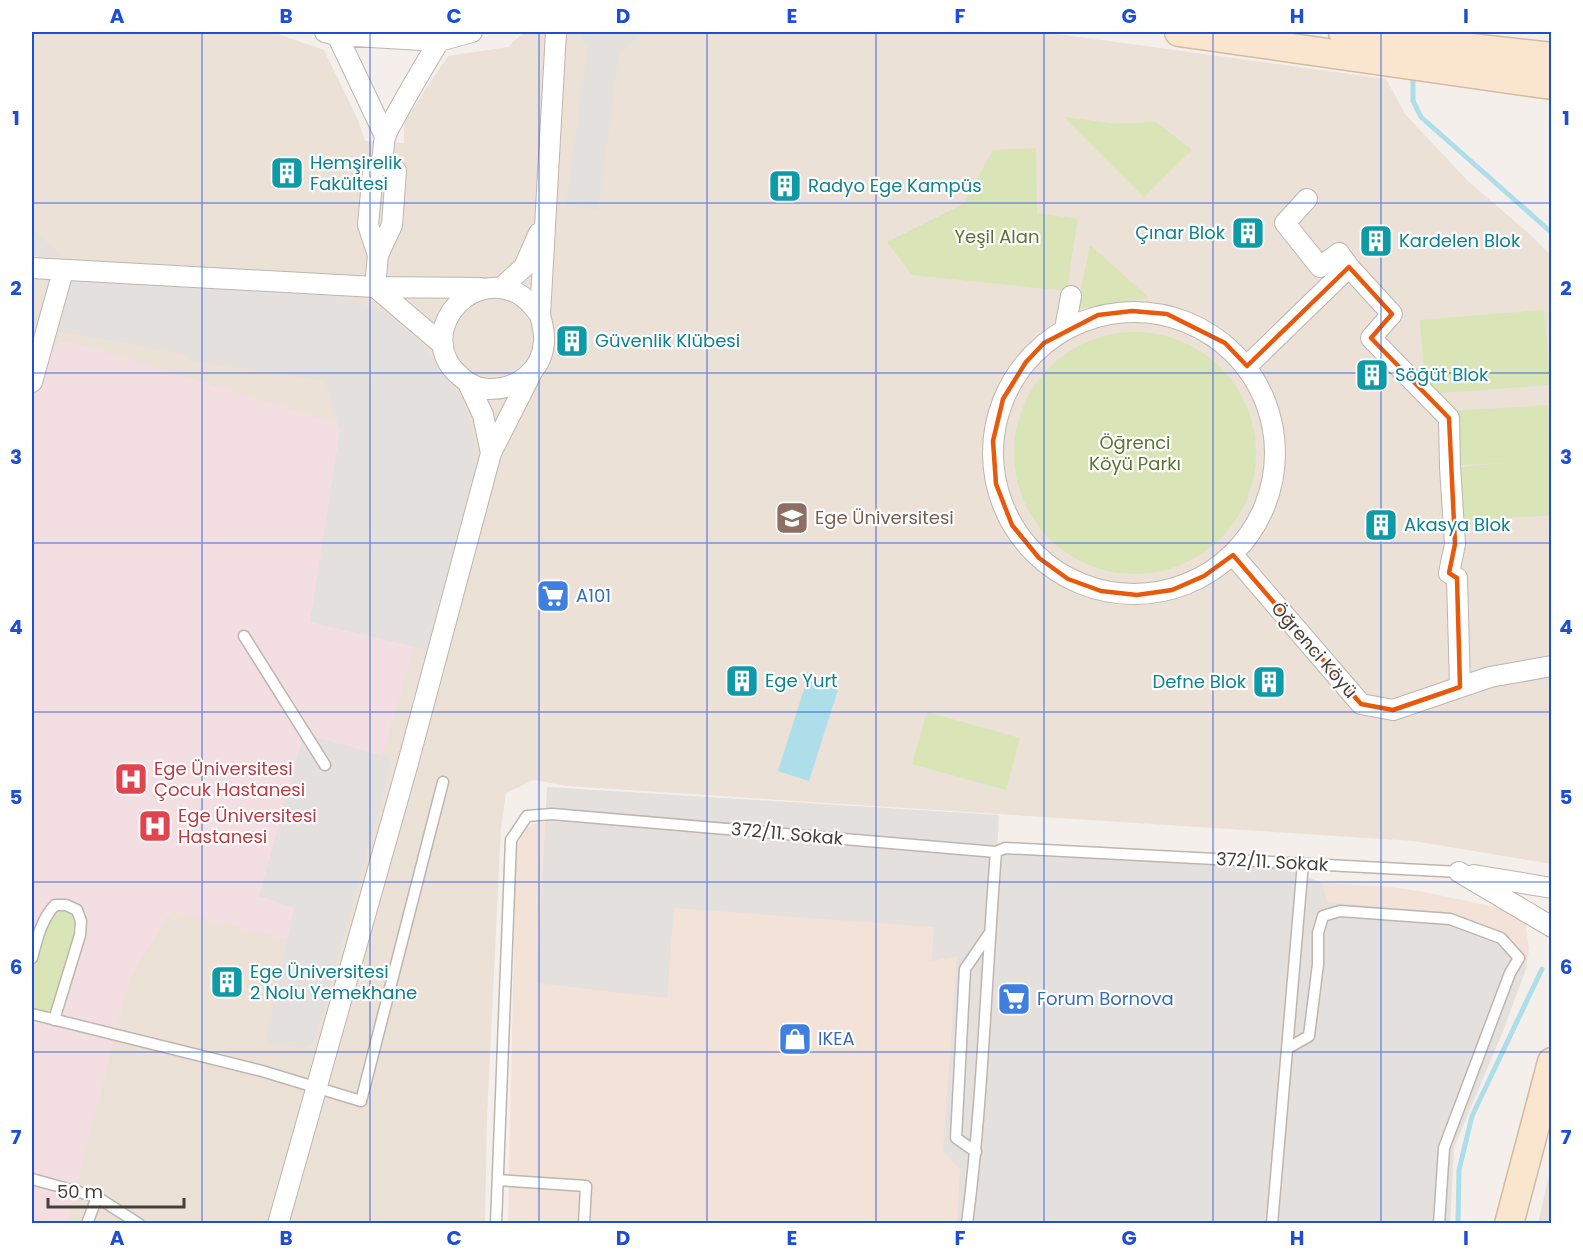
<svg xmlns="http://www.w3.org/2000/svg" width="1583" height="1255" viewBox="0 0 1583 1255" font-family="Poppins,sans-serif">
	<rect width="100%" height="100%" fill="#f4efeb"/>
	<!-- residential -->
	<path fill="#e7e0d9" d="M1551,1168V1223H1538Z"/>
	<!-- commercial -->
	<path fill="#f3e2d8" d="M538,822L1289,870L1322,883L1391,887L1424,892L1510,910L1524,915L1529,948L1527,966L1503,1031L1454,1147L1450,1223L508,1224L516,846L524,829Z"/>
	<!-- education -->
	<path fill="#ebe1d6" d="M32,32H272L324,50L358,120L365,141L404,143V122L448,56L508,47L524,32H1021L1065,35L1386,79L1406,115L1468,181L1534,238L1551,256V864L1414,841L567,786L534,780L506,793L501,828L487,1117L485,1223H32Z"/>
	<!-- medical -->
	<path fill="#f3dfe1" d="M60,342L80,344L344,426L415,644L382,756L304,734L260,895L294,908L288,940L171,911L130,978L67,1223L32,1224V412L47,352Z"/>
	<!-- green -->
	<path fill="#d9e4b7" d="M1064,117L1117,124L1156,122L1192,150L1144,197Z
		M1036,148L1037,213L1078,219L1071,260L1068,291L912,275L887,242L963,204L993,150Z
		M1090,245L1149,298L1077,309Z
		M1544,310L1550,385L1426,394L1420,320Z
		M1014 453a121 121 0 1 1 242 0a121 121 0 1 1-242 0Z
		M1548,405L1551,515L1453,522L1450,468L1505,463L1455,465L1453,411Z
		M927,712L1020,738L1006,790L912,764Z
		M66,905L81,921L54,1020L32,1014V958L48,913Z"/>
	<!-- parking -->
	<path fill="#e3e0de" d="M581,32H645L619,53L598,210L566,205L588,45L583,42Z
		M32,228L62,257L32,255Z
		M66,277L344,297L405,321L464,400L479,457L428,650L310,622L340,430L325,381L189,360L187,354L56,331Z
		M304,734L390,758L383,795L314,1043L304,1048L266,1043L294,908L259,896Z
		M547,787L999,815L997,852L1289,870L1322,883L1327,902L1453,913L1504,933L1527,966L1503,1031L1454,1147L1450,1224L957,1223L960,1169L943,1151L957,956L932,961L934,927L674,908L667,998L537,983Z"/>
	<!-- water -->
	<path fill="#addeea" d="M807,680L838,690L809,781L778,771Z"/>
	<g fill="none" stroke-linecap="round" stroke-linejoin="round">
		<!-- stream -->
		<path stroke="#addeea" stroke-width="5" d="M1413,80V101L1421,117L1552,233
			M1458,1224L1459,1170L1472,1116L1542,969"/>
		<!-- lane casing -->
		<g stroke="#beb5ae" stroke-width="13">
			<path id="lane" d="M244,636L325,765
				M32,958C37,939 41,920 55,905H66L77,910L81,921L80,935L54,1020
				M32,1014L262,1071L361,1101L443,782
				M1288,1048L1309,1036L1318,964V933L1323,916L1340,911L1450,919L1501,938L1519,958L1510,973L1444,1148L1439,1224
				M976,1152L956,1138L965,969L989,934
				M32,1179L97,1197L139,1224
				M498,1180L586,1186L584,1224
				M87,1224L97,1197
				M496,1224L511,840L527,816L552,814L996,852L1005,848L1459,872
				M967,1224C983,1100 986,976 996,852
				M1272,1224L1303,863"/>
		</g>
		<!-- street casing -->
		<g stroke="#beb5ae" stroke-width="22">
			<path id="street" d="M325,32L337,35L439,41L472,32
				M337,35L385,136
				M1307,199L1285,223L1320,267L1339,253L1349,267L1392,314L1371,338L1449,418L1450,467L1455,544L1449,573L1457,578L1460,687
				M378,255L368,225L373,171C390,154 379,149 387,132C403,101 421,71 439,41
				M32,268L375,287L481,288
				M375,287L378,255L392,225L396,171L382,162
				M375,287L443,345
				M501,288L524,267L539,233
				M993 453a141 141 0 1 1 282 0a141 141 0 1 1-282 0Z
				M540,315C534,307 525,297 517,293C464,268 415,339 460,376C467,383 478,389 488,389C517,390 542,371 544,342C545,333 542,323 540,315L556,32
				M1065,329L1071,296
				M1247,366L1349,267
				M32,382L63,271
				M468,383L483,415L491,453
				M1233,555L1361,704L1393,710L1490,677L1552,666
				M1459,872L1552,927
				M1474,875L1552,888
				M278,1224L408,763L491,453L532,372"/>
		</g>
		<!-- secondary casing -->
		<g stroke="#d2bba0" stroke-width="31">
			<path id="secondary" d="M1179,32L1552,85
				M1343,32L1416,42L1552,57
				M1509,1224L1552,1062"/>
		</g>
		<!-- lane -->
		<use href="#lane" stroke="#fff" stroke-width="10"/>
		<!-- street -->
		<use href="#street" stroke="#fff" stroke-width="20"/>
		<!-- secondary -->
		<use href="#secondary" stroke="#fae6cf" stroke-width="28"/>
	</g>
	<!-- marked area -->
	<path fill="none" stroke="#e8590c" stroke-width="4.5" stroke-linejoin="round" d="M1349,267L1392,314L1371,338L1449,418L1455,544L1449,573L1457,578L1460,687L1393,710L1361,704L1233,555L1204,576L1172,590L1137,595L1101,591L1068,579L1039,558L1012,525L996,484L993,441L1003,399L1026,362L1044,343L1098,315L1132,311L1167,314L1225,343L1247,366Z"/>
	<!-- grid -->
	<path fill="none" stroke="#1d4ed8" stroke-width="1.5" stroke-opacity="0.55" d="M202,32V1224M370,32V1224M539,32V1224M707,32V1224M876,32V1224M1044,32V1224M1213,32V1224M1381,32V1224M32,203H1552M32,373H1552M32,543H1552M32,712H1552M32,882H1552M32,1052H1552"/>
	<!-- icons -->
	<defs>
		<g id="building-square" transform="scale(1.725)"><rect x="-9" y="-9" width="18" height="18" rx="4" fill="#0f9aa8" stroke="#fff"/><path d="M-4-6H4V6H1V3H-1V6H-4ZM-2.5-4.3h1.7v1.8h-1.7ZM.8-4.3h1.7v1.8H.8ZM-2.5-1h1.7V.8h-1.7ZM.8-1h1.7V.8H.8Z" fill="#fff"/></g>
		<g id="university-square" transform="scale(1.725)"><rect x="-9" y="-9" width="18" height="18" rx="4" fill="#8d6e63" stroke="#fff"/><path d="M0-5L7-2L0 1L-7-2ZM-4 1L0 2.5L4 1V4Q0 6-4 4Z" fill="#fff"/></g>
		<g id="supermarket-square" transform="scale(1.725)"><rect x="-9" y="-9" width="18" height="18" rx="4" fill="#3f7fe0" stroke="#fff"/><path d="M-6-5.5h2.5l.6 2H6L4.5 2H-2.5L-4.4-4H-6ZM-1.5 3.2a1.3 1.3 0 1 0 .1 0ZM3 3.2a1.3 1.3 0 1 0 .1 0Z" fill="#fff"/></g>
		<g id="hospital-square" transform="scale(1.725)"><rect x="-9" y="-9" width="18" height="18" rx="4" fill="#e0444e" stroke="#fff"/><path d="M-5-5h3v3.5h4V-5h3V5h-3V1.5h-4V5h-3Z" fill="#fff"/></g>
		<g id="shop-square" transform="scale(1.725)"><rect x="-9" y="-9" width="18" height="18" rx="4" fill="#3f7fe0" stroke="#fff"/><path d="M-5-2.5h2.3a2.7 3.5 0 0 1 5.4 0H5L5.5 6h-11ZM-1.5-2.5h3a1.5 2.3 0 0 0-3 0Z" fill="#fff"/></g>
	</defs>
	<g fill-rule="evenodd">
		<use href="#building-square" x="287" y="173"/>
		<use href="#building-square" x="785" y="186"/>
		<use href="#building-square" x="1248" y="233"/>
		<use href="#building-square" x="1376" y="241"/>
		<use href="#building-square" x="572" y="341"/>
		<use href="#building-square" x="1372" y="375"/>
		<use href="#university-square" x="792" y="518"/>
		<use href="#building-square" x="1381" y="525"/>
		<use href="#supermarket-square" x="553" y="596"/>
		<use href="#building-square" x="742" y="681"/>
		<use href="#building-square" x="1269" y="682"/>
		<use href="#hospital-square" x="131" y="779"/>
		<use href="#hospital-square" x="155" y="826"/>
		<use href="#building-square" x="227" y="982"/>
		<use href="#supermarket-square" x="1014" y="999"/>
		<use href="#shop-square" x="795" y="1039"/>
	</g>
	<g text-anchor="middle" stroke-width="4.5" stroke-linejoin="round" paint-order="stroke">
		<!-- culture labels -->
		<g font-size="18" fill="#0d838f" stroke="#fff" text-anchor="start">
			<text x="310" y="169">Hemşirelik<tspan x="310" dy="21">Fakültesi</tspan></text>
			<text x="808" y="192">Radyo Ege Kampüs</text>
			<text x="1225" y="239" text-anchor="end">Çınar Blok</text>
			<text x="1399" y="247">Kardelen Blok</text>
			<text x="595" y="347">Güvenlik Klübesi</text>
			<text x="1395" y="381">Söğüt Blok</text>
			<text x="1404" y="531">Akasya Blok</text>
			<text x="765" y="687">Ege Yurt</text>
			<text x="1246" y="688" text-anchor="end">Defne Blok</text>
			<text x="250" y="978">Ege Üniversitesi<tspan x="250" dy="21">2 Nolu Yemekhane</tspan></text>
		</g>
		<!-- park labels -->
		<g font-size="18" fill="#587431" stroke="#fff">
			<text x="997" y="243">Yeşil Alan</text>
			<text x="1135" y="449">Öğrenci<tspan x="1135" dy="21">Köyü Parkı</tspan></text>
		</g>
		<!-- education labels -->
		<g font-size="18" fill="#785e54" stroke="#fff" text-anchor="start">
			<text x="815" y="524">Ege Üniversitesi</text>
		</g>
		<!-- shop labels -->
		<g font-size="18" fill="#366cbe" stroke="#fff" text-anchor="start">
			<text x="576" y="602">A101</text>
			<text x="1037" y="1005">Forum Bornova</text>
			<text x="818" y="1045">IKEA</text>
		</g>
		<!-- street labels -->
		<g font-size="18" fill="#473f39" stroke="#fff">
			<text transform="translate(1314 650) rotate(49)" y="6">Öğrenci Köyü</text>
			<text transform="translate(787 834) rotate(5)" y="6">372/11. Sokak</text>
			<text transform="translate(1272 862) rotate(3)" y="6">372/11. Sokak</text>
		</g>
		<!-- health labels -->
		<g font-size="18" fill="#be3a42" stroke="#fff" text-anchor="start">
			<text x="154" y="775">Ege Üniversitesi<tspan x="154" dy="21">Çocuk Hastanesi</tspan></text>
			<text x="178" y="822">Ege Üniversitesi<tspan x="178" dy="21">Hastanesi</tspan></text>
		</g>
	</g>
	<!-- border -->
	<rect width="1583" height="1255" fill="none" stroke="#ffffff" stroke-width="66"/>
	<!-- scale -->
	<path d="M48 1198v9h136v-9" fill="none" stroke="#473f39" stroke-width="3"/>
	<text x="57" y="1198" font-size="18" fill="#473f39" stroke="#ffffff" stroke-width="4.5" paint-order="stroke">50 m</text>
	<rect x="33" y="33" width="1517" height="1189" fill="none" stroke="#1d4ed8" stroke-width="2"/>
	<g font-size="20" text-anchor="middle" font-weight="bold" fill="#1d4ed8">
		<text x="117" y="23">A</text>
		<text x="286" y="23">B</text>
		<text x="454" y="23">C</text>
		<text x="623" y="23">D</text>
		<text x="792" y="23">E</text>
		<text x="960" y="23">F</text>
		<text x="1129" y="23">G</text>
		<text x="1297" y="23">H</text>
		<text x="1466" y="23">I</text>
		<text x="16" y="125">1</text>
		<text x="1566" y="125">1</text>
		<text x="16" y="295">2</text>
		<text x="1566" y="295">2</text>
		<text x="16" y="464">3</text>
		<text x="1566" y="464">3</text>
		<text x="16" y="634">4</text>
		<text x="1566" y="634">4</text>
		<text x="16" y="804">5</text>
		<text x="1566" y="804">5</text>
		<text x="16" y="974">6</text>
		<text x="1566" y="974">6</text>
		<text x="16" y="1144">7</text>
		<text x="1566" y="1144">7</text>
		<text x="117" y="1245">A</text>
		<text x="286" y="1245">B</text>
		<text x="454" y="1245">C</text>
		<text x="623" y="1245">D</text>
		<text x="792" y="1245">E</text>
		<text x="960" y="1245">F</text>
		<text x="1129" y="1245">G</text>
		<text x="1297" y="1245">H</text>
		<text x="1466" y="1245">I</text>
	</g>
</svg>
